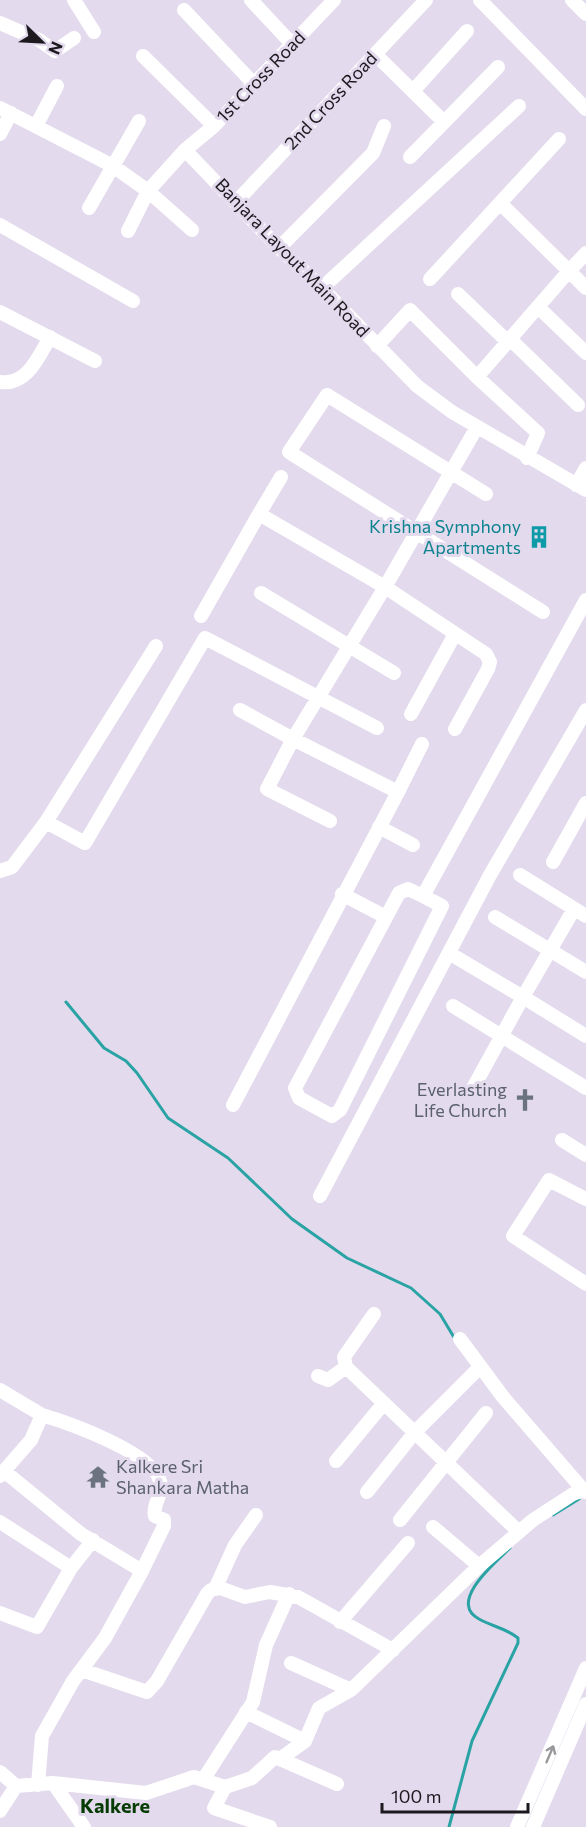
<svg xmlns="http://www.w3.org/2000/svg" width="586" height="1827" viewBox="0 0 586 1827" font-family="Commissioner,sans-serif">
	<rect width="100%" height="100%" fill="#e3daed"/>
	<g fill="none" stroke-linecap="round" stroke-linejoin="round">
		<!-- stream -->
		<path stroke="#29a3a3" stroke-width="3" d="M66,1002L104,1048L126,1061L137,1073L168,1118L228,1158L292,1219L347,1258L411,1288L440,1314L455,1339
			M553,1515L579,1499L577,1497
			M449,1827L472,1741L518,1643V1638C506,1628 493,1627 479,1619C447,1602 496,1562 510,1548"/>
		<!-- minor -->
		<path stroke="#fff" stroke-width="14" d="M74,0L94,32
			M251,0L292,44
			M480,0L586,109
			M572,0L586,14
			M184,10L254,84
			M0,23L39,40L55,51L74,38
			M376,55L444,122
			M143,56L214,126
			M413,91L467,31
			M0,108L113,166L148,191L185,150L279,248L322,288L417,386L452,412L586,490
			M36,126L57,86
			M0,134L11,113
			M185,150L214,126L334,0
			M410,157L498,67
			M236,202L426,0
			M89,208L139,121
			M0,225L133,301
			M128,231L148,191L192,230
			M279,248L373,153L384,126
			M586,253L569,271L586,288
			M430,279L559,139
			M322,288L519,106
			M458,294L508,342
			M538,307L586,353
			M0,312L95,361
			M510,339L578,405
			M377,346L410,310L477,377L538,433L527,458
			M477,377L569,271L500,203
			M0,382C27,386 39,356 50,337
			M576,485L586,468
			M486,494L327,395L289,452L543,612
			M259,514L281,477
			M261,593L394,673
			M201,616L259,514L385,587L486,654L490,662L488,669L455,729
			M156,646L46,822L85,843L205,638L377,728
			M240,710L293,739L267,789L330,821
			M411,714L455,634
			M398,792L422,744
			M379,827L413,845
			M553,862L586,803
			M0,871L12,867L46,822
			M520,875L586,916
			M342,894L380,914
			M423,896L408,889L399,893L295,1088L299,1098L332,1116L340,1110L442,906L423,896L586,600
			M495,917L586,972
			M449,953L523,997L574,909
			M453,1006L586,1088
			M473,1088L523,997L586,1036
			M233,1105L398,792L293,739L385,587L477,427
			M562,1140L586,1155
			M320,1196L490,875L586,710
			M586,1199L549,1180L513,1236L586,1284
			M460,1339L503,1397L585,1492
			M346,1367L519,1532
			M346,1367L344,1357L374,1314
			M318,1376L328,1380L346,1367
			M0,1390L42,1415L31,1440L4,1471
			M42,1415C69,1423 153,1453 160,1481C164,1494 152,1504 155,1516L164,1520V1526L142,1571
			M336,1461L384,1403
			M0,1476L4,1471L81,1534L142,1571L105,1638L73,1681L42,1736L38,1785
			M367,1492L415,1432L480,1367
			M400,1520L486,1413
			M0,1522L71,1568
			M433,1527L479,1566
			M215,1589L235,1545L256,1515
			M0,1613L37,1627L71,1568L93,1540
			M340,1622L408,1543
			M291,1663L351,1690
			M82,1670L147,1692L157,1681L207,1594L211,1590L220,1588L245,1597L270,1592L298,1597L393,1650
			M246,1712L305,1741
			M280,1759L337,1784
			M0,1772L16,1786
			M203,1780L253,1702L266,1645L289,1594
			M53,1783L84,1827
			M225,1787L214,1808L270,1827
			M0,1811L16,1786L53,1783L146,1793L194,1777L225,1787L252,1778L275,1757L280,1759L305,1741L319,1708L351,1690L479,1566L533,1520L573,1494L581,1491L586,1492
			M517,1827L586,1668
			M533,1827L586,1704"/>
	</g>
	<!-- one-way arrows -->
	<defs><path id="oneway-shaft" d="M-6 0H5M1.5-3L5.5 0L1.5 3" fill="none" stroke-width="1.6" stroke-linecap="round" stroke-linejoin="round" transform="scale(1.5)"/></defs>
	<use stroke="#99989a" href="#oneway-shaft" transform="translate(550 1754) rotate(-67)"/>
	<!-- icons -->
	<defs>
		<g id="building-bare" transform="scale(1.8)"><path d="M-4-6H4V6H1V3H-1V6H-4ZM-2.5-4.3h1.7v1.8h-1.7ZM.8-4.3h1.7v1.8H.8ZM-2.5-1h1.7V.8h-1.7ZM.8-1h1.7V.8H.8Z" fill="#0f9aa8" stroke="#e3daed" stroke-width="2.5" paint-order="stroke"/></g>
		<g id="church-bare" transform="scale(1.8)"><path d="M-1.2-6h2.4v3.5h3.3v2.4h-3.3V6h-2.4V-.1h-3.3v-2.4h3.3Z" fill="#6b7280" stroke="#e3daed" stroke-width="2.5" paint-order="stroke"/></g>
		<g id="temple-bare" transform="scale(1.8)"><path d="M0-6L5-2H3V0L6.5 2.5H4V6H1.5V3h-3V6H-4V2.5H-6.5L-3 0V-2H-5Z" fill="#6b7280" stroke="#e3daed" stroke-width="2.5" paint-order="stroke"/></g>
	</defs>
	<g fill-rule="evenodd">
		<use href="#building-bare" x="539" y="537"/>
		<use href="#church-bare" x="525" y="1100"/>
		<use href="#temple-bare" x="98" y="1477"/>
	</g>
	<g text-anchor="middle" stroke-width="6" stroke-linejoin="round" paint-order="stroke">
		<!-- street labels -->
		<g font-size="18" fill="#1c191f" stroke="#e3daed">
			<text transform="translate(261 77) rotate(-46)" y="6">1st Cross Road</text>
			<text transform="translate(331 101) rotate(-47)" y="6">2nd Cross Road</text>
			<text transform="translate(292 258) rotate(46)" y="6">Banjara Layout Main Road</text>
		</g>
		<!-- culture labels -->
		<g font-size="18" fill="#0d838f" stroke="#e3daed" text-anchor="end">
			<text x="521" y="533">Krishna Symphony<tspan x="521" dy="21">Apartments</tspan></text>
		</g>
		<!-- worship labels -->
		<g font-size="18" fill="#5b616d" stroke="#e3daed" text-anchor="end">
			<text x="507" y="1096">Everlasting<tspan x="507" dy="21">Life Church</tspan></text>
			<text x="116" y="1473" text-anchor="start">Kalkere Sri<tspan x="116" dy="21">Shankara Matha</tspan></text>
		</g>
		<!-- neighbourhood labels -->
		<g font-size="20" font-weight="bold" fill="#063c03" stroke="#e3daed">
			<text x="115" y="1813">Kalkere</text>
		</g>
	</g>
	<!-- north arrow -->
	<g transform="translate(42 42) rotate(114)" stroke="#e3daed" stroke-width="4.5" paint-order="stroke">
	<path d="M0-4.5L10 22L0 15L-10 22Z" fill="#1c191f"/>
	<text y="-9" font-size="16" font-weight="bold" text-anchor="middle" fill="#1c191f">N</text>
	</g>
	<!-- scale -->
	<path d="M382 1803v9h146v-9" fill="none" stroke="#1c191f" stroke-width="3"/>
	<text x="391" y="1803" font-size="18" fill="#1c191f" stroke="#e3daed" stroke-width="4.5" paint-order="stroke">100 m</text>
</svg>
